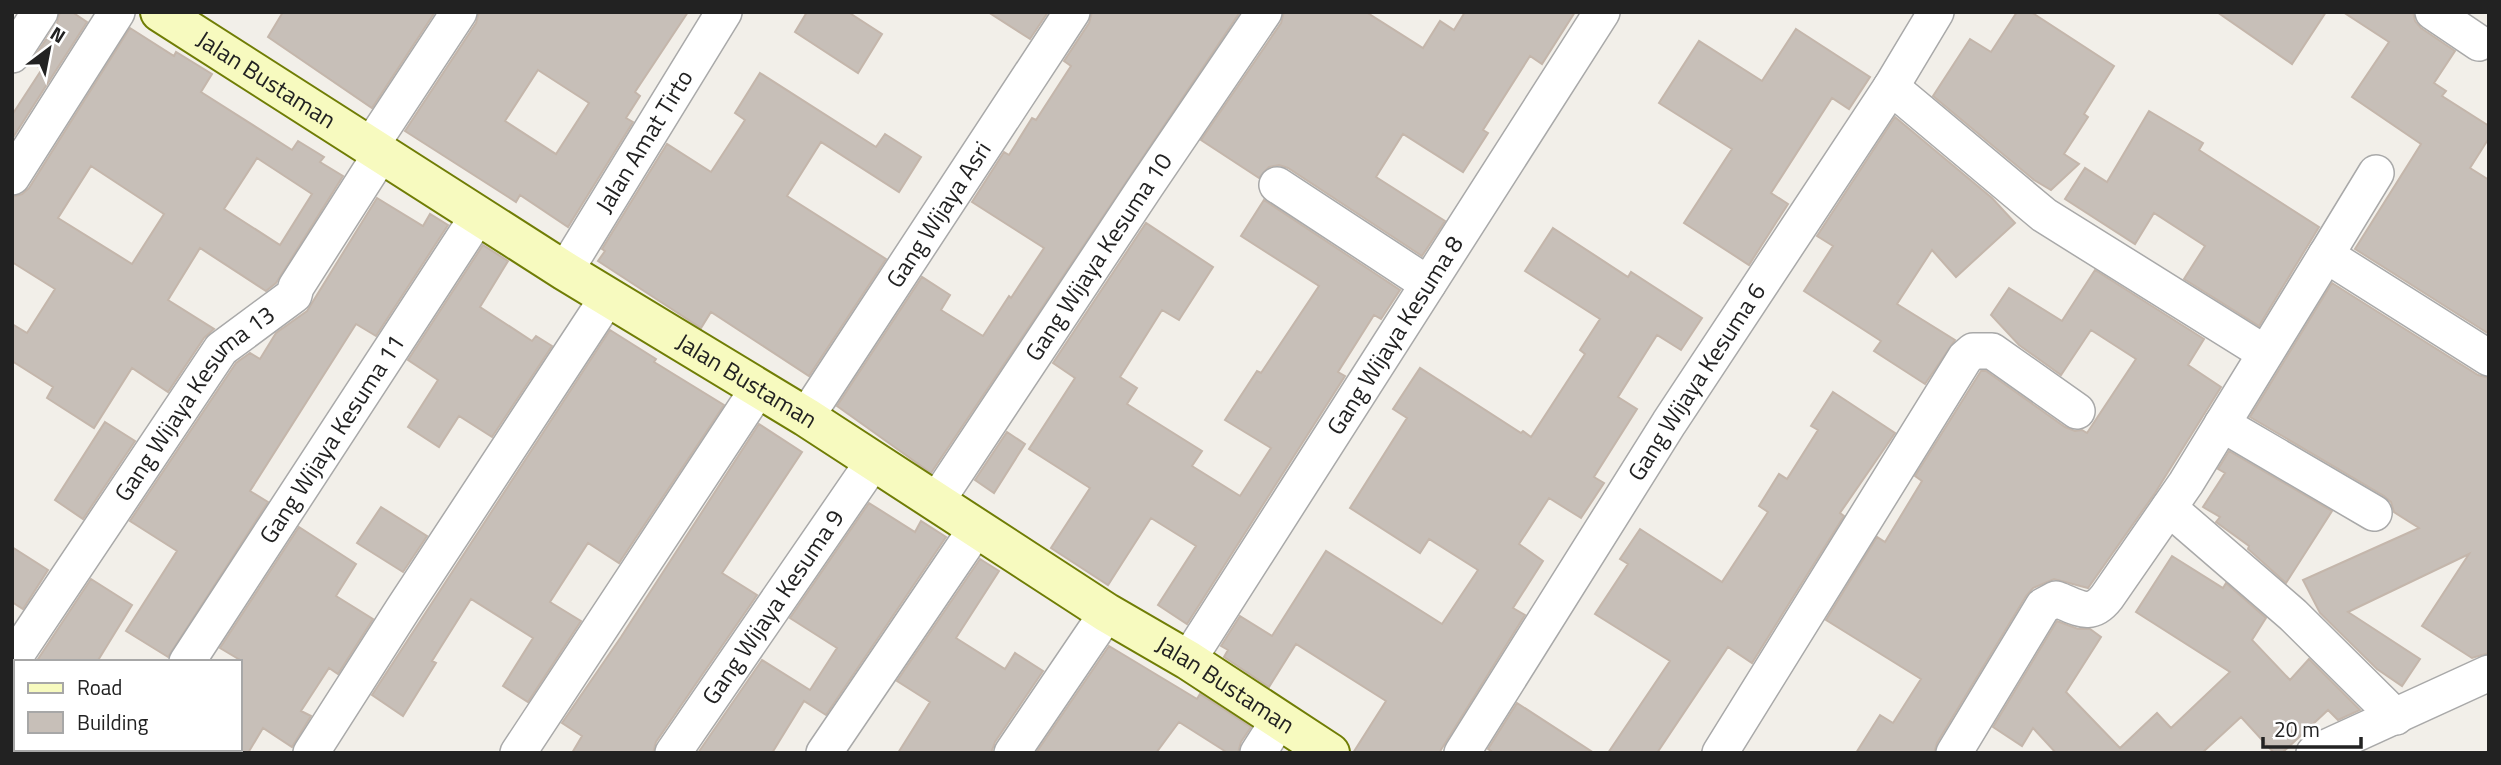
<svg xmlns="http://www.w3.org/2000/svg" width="2501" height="765" viewBox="0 0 2501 765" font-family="'Titillium Web',sans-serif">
	<rect width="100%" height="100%" fill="#f2efe9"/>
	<!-- building -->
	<path fill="#c7bfb8" stroke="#c4b6ab" stroke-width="2" fill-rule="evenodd" d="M60,12H72L87,22L12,139V115L42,69L31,62L57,23Z
		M283,12H435L372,108L268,37Z
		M479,12H688L635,92L640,96L626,118L633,122L568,227L520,195L516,202L405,131L476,23ZM538,70L589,103L556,154L505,121Z
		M807,12H848L882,34L858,73L795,32Z
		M988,12H1048L1030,39Z
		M1092,12H1240L931,473L837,406L922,277L950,295L941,310L983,336L1009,296L1011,298L1044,248L972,202L1004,152L1009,155L1032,118L1036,120L1071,66L1064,61L1089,23Z
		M1284,12H1366L1423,48L1440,21L1454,30L1465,12H1575L1542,64L1530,56L1483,130L1488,133L1463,172L1403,134L1376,177L1445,221L1422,256L1288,168L1279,165L1269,167L1259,178L1201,140L1281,23Z
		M2017,12H2031L2114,66L2084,114L2088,117L2064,154L2079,164L2051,190L2034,180L1933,96L1970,39L1991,52Z
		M2217,12H2326L2292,64Z
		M2343,12H2413L2415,21L2421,28L2455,51L2434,83L2446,91L2442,96L2489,126V138L2470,168L2489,180V334L2355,249L2421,144L2352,97L2389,42Z
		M130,28L174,56L176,52L212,74L201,92L292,150L298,141L324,157L320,162L343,176L276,283L266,291L200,248L168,300L214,329L204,338L168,392L132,368L94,428L47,398L53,387L12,361V324L27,333L55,289L12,262V197L22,194L29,188ZM257,158L312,194L280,245L224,209ZM91,166L164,214L132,264L58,218Z
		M1796,29L1870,77L1849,109L1832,98L1771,193L1788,204L1749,265L1684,223L1732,149L1659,103L1699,41L1762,81Z
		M760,73L876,147L885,134L921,157L899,192L821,142L787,196L886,259L809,376L711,312L701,328L598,261L605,251L602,249L667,144L711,172L745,120L735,113Z
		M2149,111L2203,143L2199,150L2319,227L2259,326L2184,279L2205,246L2154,213L2135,244L2065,199L2085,168L2107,182Z
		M1895,117L1992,198L2015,223L1956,277L1932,250L1897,304L1955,340L1925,384L1874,351L1881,341L1804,291L1833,246L1817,236Z
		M377,198L423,226L430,214L448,225L376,336L356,324L250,491L268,502L168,657L126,631L177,551L130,521L236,363L250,353L260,359L276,333L307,311Z
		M1264,200L1400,290L1381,319L1374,315L1338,372L1345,376L1187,624L1158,605L1196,546L1151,518L1108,585L1051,548L1090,488L1029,449L1075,378L1053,363L1146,223L1213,267L1179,320L1162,310L1120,377L1137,388L1127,404L1202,451L1192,466L1240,496L1271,448L1225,420L1257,371L1261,373L1319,286L1241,236Z
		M1553,228L1628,277L1631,272L1702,318L1681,350L1657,335L1618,397L1637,409L1594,477L1604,483L1581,518L1549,498L1519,544L1543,561L1513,608L1525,615L1439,753H1353L1386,701L1296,644L1269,687L1224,657L1228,650L1221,646L1240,616L1272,636L1326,551L1442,624L1478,570L1429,539L1420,553L1350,508L1407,418L1393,409L1420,368L1521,433L1523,431L1531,437L1585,354L1580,350L1600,319L1525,271Z
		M483,245L508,261L480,307L532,341L536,336L552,346L492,437L459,416L439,447L408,427L438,380L408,360Z
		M2095,270L2204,339L2188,365L2221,387L2155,493L2088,588L2054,579L2033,588L2026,596L1937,743L1934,753H1856L1880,715L1893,723L1921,679L1826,620L1877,537L1885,542L1922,481L1915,476L1981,371H1986L2065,427L2075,431L2082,430L2087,433L2136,359L2091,330L2061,375L2019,345L1991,315L2009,288L2062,321Z
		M2332,283L2478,375L2489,378V653L2472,658L2422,626L2469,554L2348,612L2420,659L2402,686L2377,669L2320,613L2303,580L2419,528L2394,512L2391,502L2384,496L2250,417Z
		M610,330L656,359L654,362L724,405L619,563L588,543L550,602L581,621L528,702L503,686L533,638L471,599L432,661L436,663L403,716L372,695Z
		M1833,392L1895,433L1840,513L1844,516L1790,602L1752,663L1728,647L1657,753H1608L1670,661L1595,614L1628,564L1620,559L1640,529L1722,582L1768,512L1759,506L1779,474L1787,479L1818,430L1811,426Z
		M105,422L135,441L83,519L55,500Z
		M759,424L802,452L722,573L757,595L656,742L653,753H572L582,736L562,723L621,637Z
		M1007,432L1025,444L994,493L975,480Z
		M2229,451L2332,511L2286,583L2248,549L2249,546L2216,522L2220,517L2203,507L2225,473L2218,469Z
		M869,503L915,532L921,521L946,537L826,715L804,701L772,753H698L762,660L810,690L837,648L790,618Z
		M381,507L427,536L403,572L357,543Z
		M299,527L356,564L336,596L373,619L338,674L329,668L301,711L311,716L292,747L263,728L248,753H240V660L220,648Z
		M12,547L48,570L23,609L12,602Z
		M2172,556L2223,588L2226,583L2266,618L2252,640L2290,680L2309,659L2360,710L2338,720L2328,710L2282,753H2274L2241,717L2202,753H2056L2033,728L2022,746L1993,727L2057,621L2078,629H2090L2101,637L2066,692L2120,748L2157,713L2171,728L2230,672L2136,612Z
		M980,559L999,571L956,638L1005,669L1015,653L1043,671L995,742L991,753H898L930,702L897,681Z
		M91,579L132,605L97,662H36Z
		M1109,646L1197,699L1200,694L1251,727L1241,742L1238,753H1228L1179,722L1156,753H1036Z
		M1517,703L1594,753H1494L1488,749Z"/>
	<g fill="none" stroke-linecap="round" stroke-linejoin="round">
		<!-- minor casing -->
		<g stroke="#a9a9a9" stroke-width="38">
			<g id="minor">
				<path d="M2433,12L2479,43"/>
				<path d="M12,55L40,12"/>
				<path d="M1891,87L2044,215L2265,353"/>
				<path d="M370,147L459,12"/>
				<path d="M12,177L117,12"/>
				<path d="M1277,185L1428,284"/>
				<path d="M2326,255L2376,173"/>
				<path id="s1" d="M565,271L724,12"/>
				<path id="s2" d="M806,417L1072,12"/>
				<path d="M2222,424L2374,513"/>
				<path id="s3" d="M936,502L1146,186L1264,12"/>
				<path d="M2169,508L2293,615L2396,717"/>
				<path id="s4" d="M1188,660L1602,12"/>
				<path id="s5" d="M12,661L221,349L294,295L296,287L381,154"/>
				<path id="s6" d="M187,662L478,216"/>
				<path d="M128,753L130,749"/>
				<path d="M311,753L403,609L608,297"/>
				<path d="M518,753L758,389"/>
				<path id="s7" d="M673,753L873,462"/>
				<path d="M824,753L976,529"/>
				<path d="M1012,753L1107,613"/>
				<path d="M1258,753L1279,720"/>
				<path id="s8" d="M1462,753L1669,423L1891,87L1936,12"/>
				<path d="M1720,753L1965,358L1973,351H1992L2077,411"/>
				<path d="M1954,753L2043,606L2056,599C2078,607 2090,619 2107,597L2186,483L2326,255L2489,358"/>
				<path d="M2314,753L2489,673"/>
			</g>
		</g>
		<!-- secondary casing -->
		<g stroke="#707d05" stroke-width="42">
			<g id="secondary">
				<path id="s9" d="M160,12L565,271L806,417L1107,613L1188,660L1330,753"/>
			</g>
		</g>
		<!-- minor -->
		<use href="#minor" stroke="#fff" stroke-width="35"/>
		<!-- secondary -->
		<use href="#secondary" stroke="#f7fabf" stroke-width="38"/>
	</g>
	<g text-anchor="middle" stroke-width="5" stroke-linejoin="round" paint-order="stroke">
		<!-- street labels -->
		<g font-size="24" fill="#222" stroke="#fff">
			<text dy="8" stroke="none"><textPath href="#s9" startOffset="126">Jalan Bustaman</textPath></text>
			<text dy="8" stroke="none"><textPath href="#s1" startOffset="152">Jalan Amat Tirto</textPath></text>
			<text dy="8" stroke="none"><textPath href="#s2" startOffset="242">Gang Wijaya Asri</textPath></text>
			<text dy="8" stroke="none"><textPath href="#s3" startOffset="294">Gang Wijaya Kesuma 10</textPath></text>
			<text dy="8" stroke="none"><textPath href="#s4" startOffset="385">Gang Wijaya Kesuma 8</textPath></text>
			<text dy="8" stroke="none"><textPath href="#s9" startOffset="693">Jalan Bustaman</textPath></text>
			<text dy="8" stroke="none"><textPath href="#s8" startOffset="439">Gang Wijaya Kesuma 6</textPath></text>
			<text dy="8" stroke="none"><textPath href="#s5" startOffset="317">Gang Wijaya Kesuma 13</textPath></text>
			<text dy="8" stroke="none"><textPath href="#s6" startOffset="266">Gang Wijaya Kesuma 11</textPath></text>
			<text dy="8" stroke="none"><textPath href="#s7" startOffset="177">Gang Wijaya Kesuma 9</textPath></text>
			<text dy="8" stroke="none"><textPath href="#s9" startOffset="1260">Jalan Bustaman</textPath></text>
		</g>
	</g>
	<!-- border -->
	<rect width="2501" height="765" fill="none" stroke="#222222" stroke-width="28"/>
	<!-- legend -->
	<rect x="14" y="660" width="228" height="91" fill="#ffffff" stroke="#a7a7a7" stroke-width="2"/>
	<rect x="28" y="683" width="35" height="10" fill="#f7fabf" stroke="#a7a7a7" stroke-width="2"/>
	<text x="77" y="695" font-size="21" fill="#222222">Road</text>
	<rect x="28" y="712" width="35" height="21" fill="#c7bfb8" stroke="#a7a7a7" stroke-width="2"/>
	<text x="77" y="730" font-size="21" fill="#222222">Building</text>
	<!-- north arrow -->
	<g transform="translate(49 49) rotate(32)" stroke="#ffffff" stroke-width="5" paint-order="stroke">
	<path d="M0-5L12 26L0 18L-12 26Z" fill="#222222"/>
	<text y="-10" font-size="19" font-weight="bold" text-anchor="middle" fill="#222222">N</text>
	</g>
	<!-- scale -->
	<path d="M2263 737v10h98v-10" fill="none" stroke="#222222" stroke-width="3.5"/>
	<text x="2274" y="737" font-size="21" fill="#222222" stroke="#ffffff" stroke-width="5" paint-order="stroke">20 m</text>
</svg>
